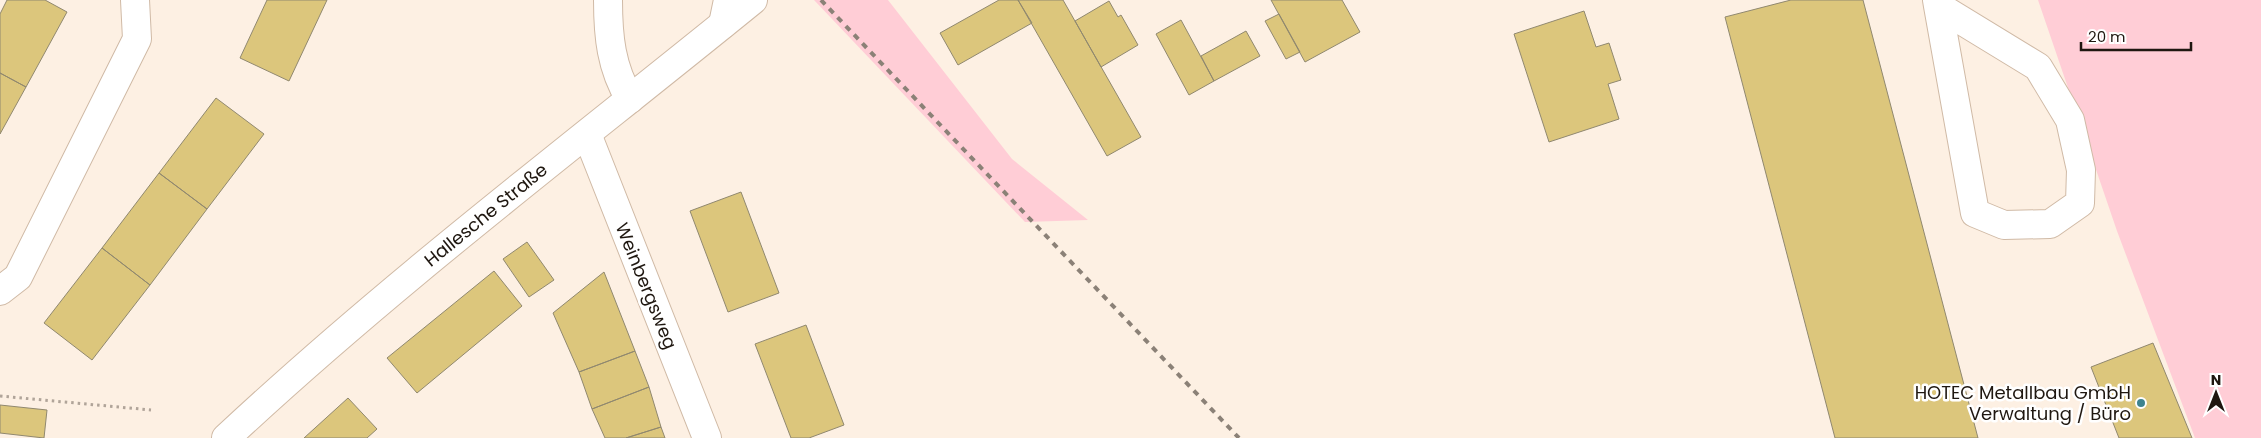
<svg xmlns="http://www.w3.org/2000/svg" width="2261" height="438" viewBox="0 0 2261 438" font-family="Poppins,sans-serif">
	<rect width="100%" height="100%" fill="#fdf0e3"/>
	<!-- green -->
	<path fill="#ffcdd6" d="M814,0H888L1012,159L1088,220L1025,222Z
		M2038,0H2261V438H2195L2117,231Z"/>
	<!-- building -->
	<path fill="#dcc67c" stroke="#90886f" d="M7,0H45L67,12L26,87L0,73V14Z
		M267,0H327L289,81L240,58Z
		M999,0H1018L1032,23L958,65L940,33Z
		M1018,0H1063L1141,137L1107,156Z
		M1271,0H1342L1360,32L1305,62Z
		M1791,0H1863L1978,438H1835L1725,17Z
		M1109,1L1118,17L1121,15L1138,45L1101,67L1075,21Z
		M1584,11L1596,47L1609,43L1621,80L1608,84L1619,119L1549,142L1514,34Z
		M1279,14L1300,52L1286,59L1265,21Z
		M1181,20L1214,81L1189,95L1156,34Z
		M1246,31L1260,56L1214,81L1201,56Z
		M0,73L26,87L0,134Z
		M216,98L264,134L207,209L159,173Z
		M159,173L207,209L150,285L102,248Z
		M741,192L779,293L728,312L690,211Z
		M527,242L554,280L529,297L503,259Z
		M102,248L150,285L92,360L44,323Z
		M494,271L522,306L417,393L387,358Z
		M604,272L635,351L579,372L553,313Z
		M806,325L844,425L809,438H791L755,344Z
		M2153,343L2192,438H2119L2091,367Z
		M635,351L649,387L592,409L579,372Z
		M649,387L661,427L626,438H605L592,409Z
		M348,398L377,429L367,438H304Z
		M0,405L47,410L44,438L0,433Z
		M661,427L665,438H626Z"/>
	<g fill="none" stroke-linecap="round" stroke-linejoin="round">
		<!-- minor casing -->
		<g stroke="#d0baa6" stroke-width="30">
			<path id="minor" d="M608,0C608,36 611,68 630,99
				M1937,0L1938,6L1975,213L2004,225L2050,224L2080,203L2081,170L2070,120L2038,67L1938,6
				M723,24L728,0
				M587,134L707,438
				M0,291L18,277L137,39L135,0"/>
		</g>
		<!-- major casing -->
		<g stroke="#d0baa6" stroke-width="30">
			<path id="major" d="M226,438C393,282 576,144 753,0"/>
		</g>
		<!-- path -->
		<path stroke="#b0a499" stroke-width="3" stroke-dasharray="2.5 4" stroke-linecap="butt" d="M0,396L151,410"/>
		<!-- minor -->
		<use href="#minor" stroke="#fff" stroke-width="28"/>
		<!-- major -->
		<use href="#major" stroke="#fff" stroke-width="28"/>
		<!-- rail -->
		<path stroke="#8b8177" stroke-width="4" stroke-dasharray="6 6" stroke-linecap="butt" d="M821,0L1239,438"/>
	</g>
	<!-- markers -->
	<circle fill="#3d838e" stroke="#fff" stroke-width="2" cx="2141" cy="403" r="5"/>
	<g text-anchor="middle" stroke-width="5" stroke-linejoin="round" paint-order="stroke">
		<!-- street labels -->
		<g font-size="18" fill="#1f1710" stroke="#fff">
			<text transform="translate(486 215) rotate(-39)" y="6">Hallesche Straße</text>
			<text transform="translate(646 286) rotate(68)" y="6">Weinbergsweg</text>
		</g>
		<!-- poi labels -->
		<g font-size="18" fill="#1f1710" stroke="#fff" text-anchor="end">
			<text x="2131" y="399">HOTEC Metallbau GmbH<tspan x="2131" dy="21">Verwaltung / Büro</tspan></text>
		</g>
	</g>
	<!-- north arrow -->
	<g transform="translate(2216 393)" stroke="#ffffff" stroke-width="4" paint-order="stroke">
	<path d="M0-4L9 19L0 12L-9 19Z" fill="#1f1710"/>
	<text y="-8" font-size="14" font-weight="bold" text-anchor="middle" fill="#1f1710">N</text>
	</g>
	<!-- scale -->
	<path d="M2081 42v8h110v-8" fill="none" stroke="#1f1710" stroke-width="2.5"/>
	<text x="2088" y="42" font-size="15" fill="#1f1710" stroke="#ffffff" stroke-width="4" paint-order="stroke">20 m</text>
</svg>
